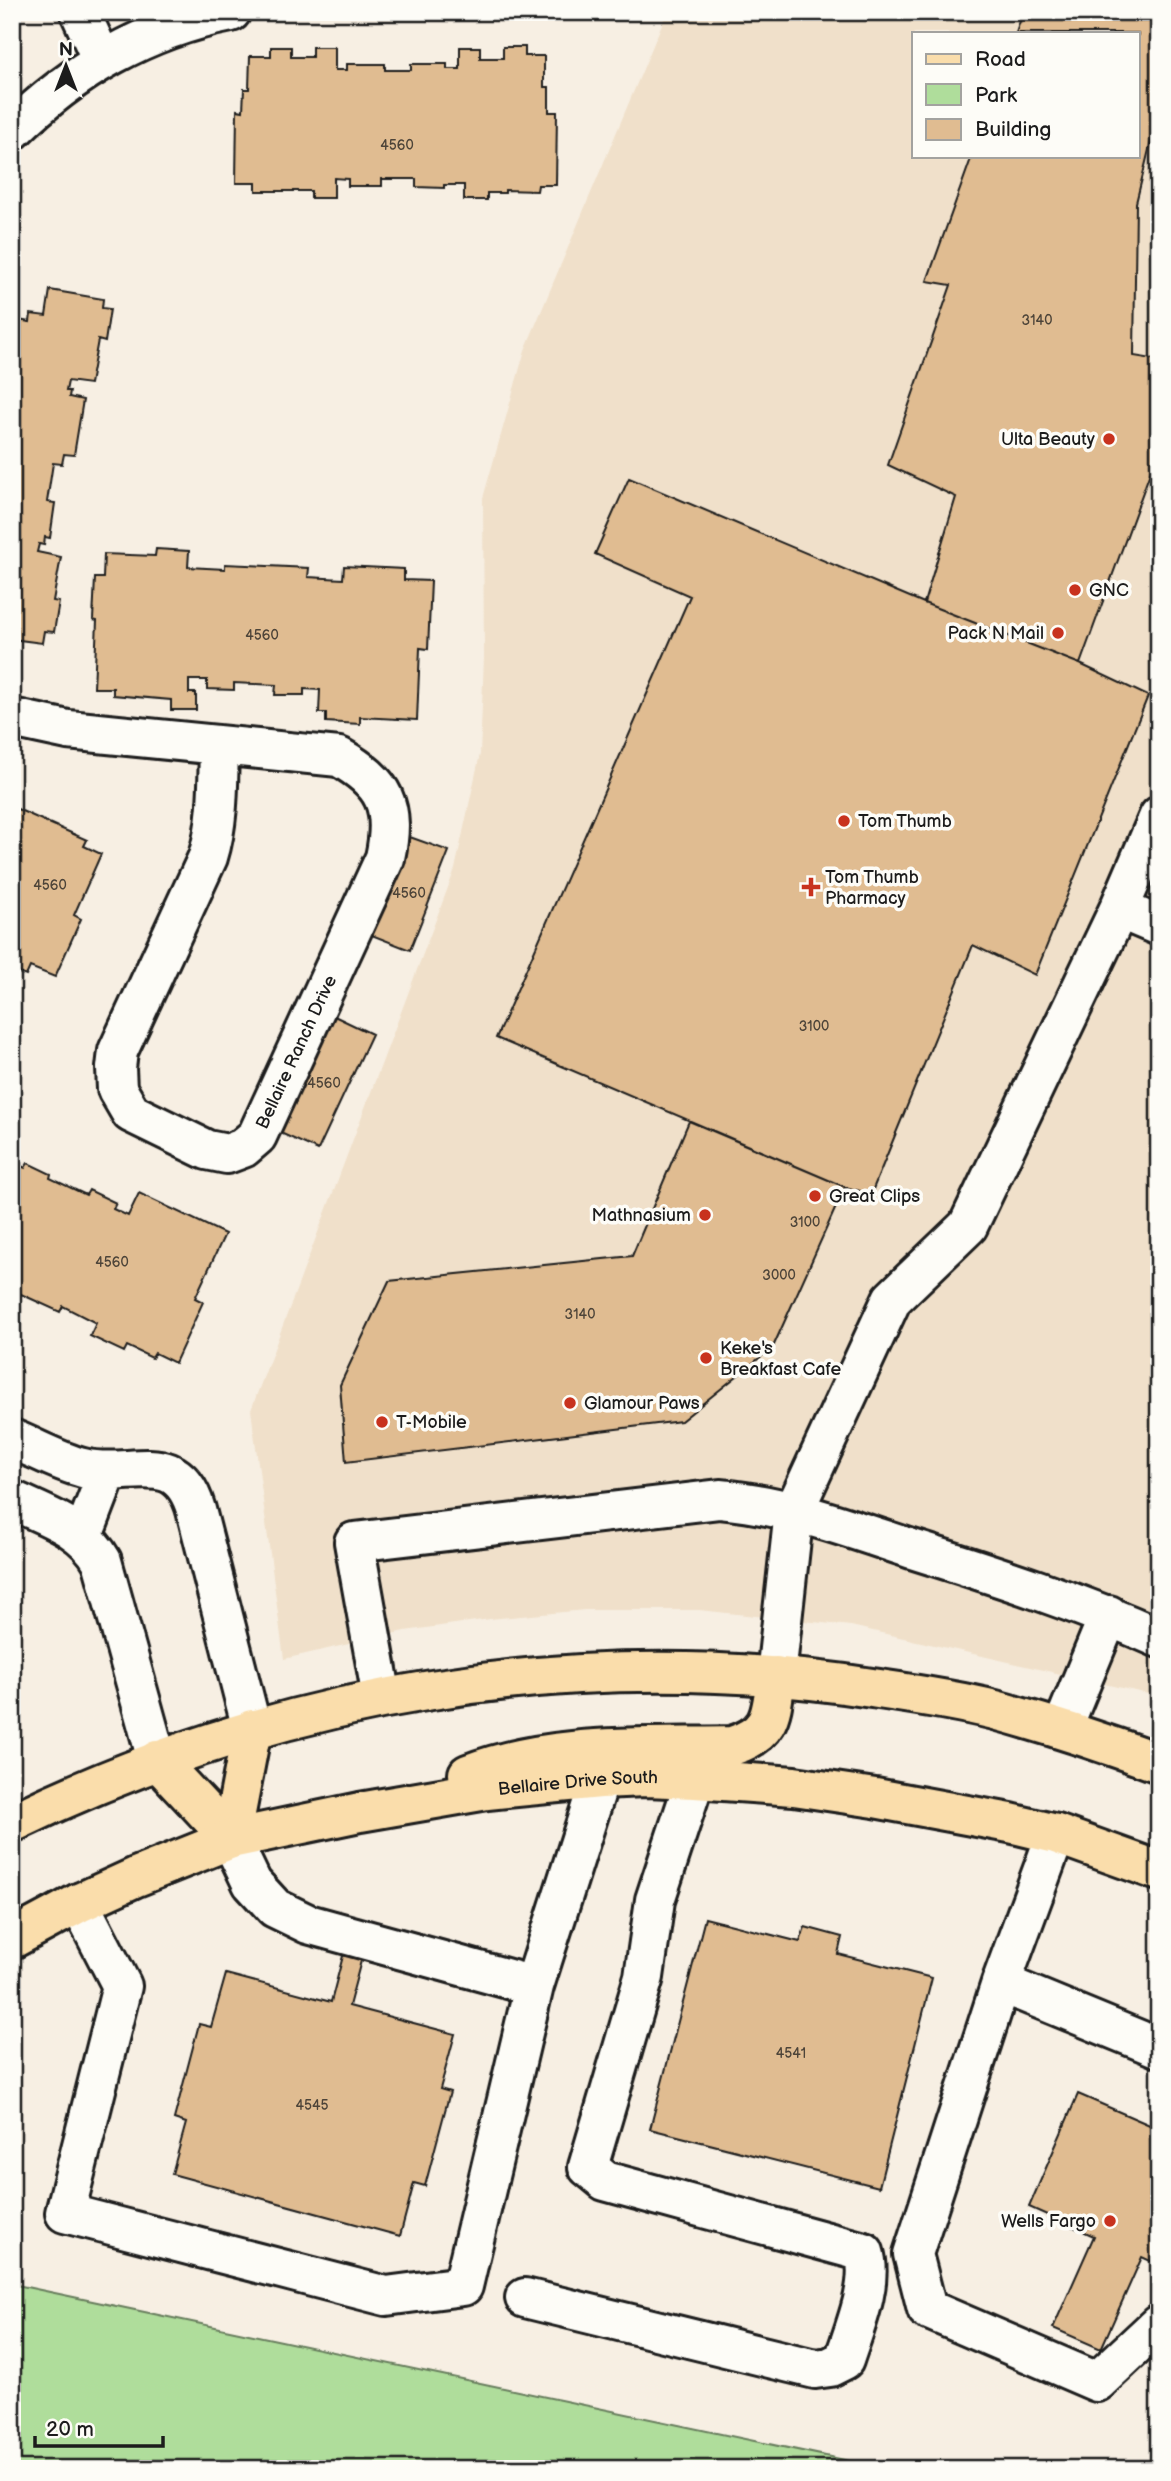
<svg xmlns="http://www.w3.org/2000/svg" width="1171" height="2481" viewBox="0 0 1171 2481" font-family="'Balsamiq Sans',sans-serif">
	<rect width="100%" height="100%" fill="#f7efe3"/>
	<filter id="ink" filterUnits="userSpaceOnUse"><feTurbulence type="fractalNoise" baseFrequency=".0143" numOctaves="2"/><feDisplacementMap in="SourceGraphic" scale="14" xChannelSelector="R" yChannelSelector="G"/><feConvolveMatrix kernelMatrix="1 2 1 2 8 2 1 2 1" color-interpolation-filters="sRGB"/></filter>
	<g filter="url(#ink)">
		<!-- built -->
		<path fill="#f0e0ca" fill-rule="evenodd" d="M667,12H1159V1699L1148,1694L851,1626L699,1610H585L490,1619L405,1631L284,1659L251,1410L455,869L480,754L484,657L483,498L525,350ZM914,33H1138V156H914Z"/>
		<!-- green -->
		<path fill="#afdd9b" stroke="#667c5c" stroke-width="2" d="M12,2284L887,2469H12Z"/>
		<!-- building -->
		<path fill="#e0bc91" stroke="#1c1c1c" stroke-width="2" d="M1023,12H1159V109L1136,203L1134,356L1159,360V448L1080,664L924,603L956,497L888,465L951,285L927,281L972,156H1138V33H1016Z
			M271,47H291V57H312V47H335V70H347V64H385V70H411V64H447V69H460V47H480V58H503V47H525V56H544V87H549V112H557L556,185H538L537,191L505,190V193H487V200H464V185H444V188L416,187V179H382V186H348V179L334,178V198H311V191H256V183H236L237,110L243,111L244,89H249L250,56H271Z
			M50,290L103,299L102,308L110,309L105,342L98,340L90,384L68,381L66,391H70L69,397L83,400L74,455L64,454L62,464L53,463L47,502L55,503L50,538L45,537L44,545L39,544L37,552L61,557L53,601L59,602L54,632L44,631L42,643L12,639V319L30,322L31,314L46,316Z
			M629,478L924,603L1080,664L1148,696L1035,975L973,945L871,1194L845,1187L496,1038L690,596L595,554Z
			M156,549L189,551L188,567L225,569V564L309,568L308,577L343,579L344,566L404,569V580L431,581L428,649L420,648L417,720L360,717V724L326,722V713H319L320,690L304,689V695H275L276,685L234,683V690L207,689V680H189V693H196V710H171V700L113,695V688H94L97,621L93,620L95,578H103L104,554L155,556Z
			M15,808L87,840L84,846L101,854L74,915L81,919L55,977L30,967L26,976L12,970V814Z
			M407,836L449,851L410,950L369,934Z
			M330,1014L372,1034L318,1150L276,1131Z
			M689,1121L845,1187L773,1347L681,1421L346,1462L340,1385L389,1281L632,1256Z
			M12,1161L25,1168L28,1163L51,1174L50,1178L86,1195L89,1190L116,1203L113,1209L128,1216L139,1193L225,1234L195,1298L203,1302L175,1363L155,1353L152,1358L127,1346L124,1352L90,1336L96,1323L63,1306L60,1312L12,1290Z
			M705,1918L800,1942L805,1927L842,1937L838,1954L932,1978L879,2187L650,2129Z
			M344,1952L362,1957L349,2006L455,2034L440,2089L450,2092L425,2186L414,2183L400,2236L172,2174L186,2123L174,2119L199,2024L211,2027L226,1974L331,2002Z
			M1078,2094L1159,2129V2265L1142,2257L1101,2349L1053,2328L1094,2236L1029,2207Z"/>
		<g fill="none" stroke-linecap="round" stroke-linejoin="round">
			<!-- minor casing -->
			<g stroke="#1c1c1c" stroke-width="44">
				<path id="minor" d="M80,12L102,60
					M12,131C74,70 144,29 231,12
					M12,718L68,730L339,757C385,783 396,806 385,858L257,1136L243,1148L227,1154L207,1150L131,1113L117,1089L116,1068L118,1051L208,857C219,821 218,783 219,745
					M1119,909L1159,926
					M12,1439C35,1448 59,1462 83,1468C130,1480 177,1445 196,1510L252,1729
					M12,1500C46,1516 83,1527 102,1561L157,1760
					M83,1536L108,1471
					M776,1676L794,1511L892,1299L968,1226L1119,909L1159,816
					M382,1698L354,1542L720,1499C787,1505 848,1528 912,1549C995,1575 1079,1602 1159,1638
					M1062,1729L1109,1615
					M1056,1834L1001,1983L913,2254L927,2309L1097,2382L1159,2324
					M231,1839L252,1883L275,1908L308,1924L534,1986L600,1779
					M79,1903L122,1986L65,2213L386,2296L463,2286L534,1986
					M1001,1983L1159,2048
					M525,2298L815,2369L830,2367L844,2360C854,2329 874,2283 864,2252L605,2181L588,2167L644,1977L655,1900L695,1779"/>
			</g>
			<!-- major casing -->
			<g stroke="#1c1c1c" stroke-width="44">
				<g id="major">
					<path d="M157,1760L231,1839"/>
					<path d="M468,1774C551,1742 645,1748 732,1746C773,1733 771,1713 776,1676"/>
					<path d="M12,1823C278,1693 580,1643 872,1688C913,1694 955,1700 995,1710C1050,1725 1105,1743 1159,1763"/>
					<path d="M231,1839L252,1729"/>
					<path id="s1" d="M12,1939L79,1903L136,1877L231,1839L360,1812L487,1790L600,1779L646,1777L695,1779L794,1786L875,1798L1010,1823L1056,1834L1159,1871"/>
				</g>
			</g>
			<!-- minor -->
			<use href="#minor" stroke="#fdfcf7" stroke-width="38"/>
			<!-- major -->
			<use href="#major" stroke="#faddab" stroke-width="38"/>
		</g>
	</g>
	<!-- markers -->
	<g fill="#c8321e" stroke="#fdfcf7" stroke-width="2.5">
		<circle cx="1109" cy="439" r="7"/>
		<circle cx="1075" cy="590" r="7"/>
		<circle cx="1058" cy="633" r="7"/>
		<circle cx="844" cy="821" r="7"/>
		<path d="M807.5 876.5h7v7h7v7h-7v7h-7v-7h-7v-7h7z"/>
		<circle cx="815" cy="1196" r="7"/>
		<circle cx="705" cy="1215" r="7"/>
		<circle cx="706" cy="1358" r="7"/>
		<circle cx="570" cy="1403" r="7"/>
		<circle cx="382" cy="1422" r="7"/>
		<circle cx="1110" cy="2221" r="7"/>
	</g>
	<g text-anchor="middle" stroke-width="7" stroke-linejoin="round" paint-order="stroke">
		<!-- number labels -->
		<g font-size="14" fill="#4d4439">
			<text x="397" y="150">4560</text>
			<text x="1037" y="325">3140</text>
			<text x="262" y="640">4560</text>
			<text x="50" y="890">4560</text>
			<text x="409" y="898">4560</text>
			<text x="814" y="1031">3100</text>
			<text x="324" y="1088">4560</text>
			<text x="805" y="1227">3100</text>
			<text x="112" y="1267">4560</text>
			<text x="779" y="1280">3000</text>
			<text x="580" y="1319">3140</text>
			<text x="791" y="2058">4541</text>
			<text x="312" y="2110">4545</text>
		</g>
		<!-- poi labels -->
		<g font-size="18" fill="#1c1c1c" stroke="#fdfcf7" text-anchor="start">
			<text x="1095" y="445" text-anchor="end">Ulta Beauty</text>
			<text x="1089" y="596">GNC</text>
			<text x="1044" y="639" text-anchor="end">Pack N Mail</text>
			<text x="858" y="827">Tom Thumb</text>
			<text x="825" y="883">Tom Thumb<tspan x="825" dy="21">Pharmacy</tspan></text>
			<text x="829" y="1202">Great Clips</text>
			<text x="691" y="1221" text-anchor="end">Mathnasium</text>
			<text x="720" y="1354">Keke's<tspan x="720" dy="21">Breakfast Cafe</tspan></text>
			<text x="584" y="1409">Glamour Paws</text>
			<text x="396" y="1428">T-Mobile</text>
			<text x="1096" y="2227" text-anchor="end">Wells Fargo</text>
		</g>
		<!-- street labels -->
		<g font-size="18" fill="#1c1c1c" stroke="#fdfcf7">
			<text transform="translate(296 1052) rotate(-65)" y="6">Bellaire Ranch Drive</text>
			<text dy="6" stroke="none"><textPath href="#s1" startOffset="593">Bellaire Drive South</textPath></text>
		</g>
	</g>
	<!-- margin -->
	<rect width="1171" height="2481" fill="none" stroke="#fdfcf7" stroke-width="42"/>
	<rect x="21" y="21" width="1129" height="2439" fill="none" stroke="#1c1c1c" stroke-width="2.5" filter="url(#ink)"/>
	<!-- legend -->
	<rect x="912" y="32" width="228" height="126" fill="#fdfcf7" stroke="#a3a29f" stroke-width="2"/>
	<rect x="926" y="54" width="35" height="10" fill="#faddab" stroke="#a3a29f" stroke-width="2"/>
	<text x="975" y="66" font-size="21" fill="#1c1c1c">Road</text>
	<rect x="926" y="84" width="35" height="21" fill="#afdd9b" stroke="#a3a29f" stroke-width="2"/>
	<text x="975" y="102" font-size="21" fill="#1c1c1c">Park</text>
	<rect x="926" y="119" width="35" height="21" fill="#e0bc91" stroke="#a3a29f" stroke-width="2"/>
	<text x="975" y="136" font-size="21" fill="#1c1c1c">Building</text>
	<!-- north arrow -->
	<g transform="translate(66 66)" stroke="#fdfcf7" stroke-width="5" paint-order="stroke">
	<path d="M0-5L12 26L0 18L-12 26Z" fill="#1c1c1c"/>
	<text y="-10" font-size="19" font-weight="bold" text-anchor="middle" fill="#1c1c1c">N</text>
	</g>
	<!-- scale -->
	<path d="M35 2436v10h128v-10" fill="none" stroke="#1c1c1c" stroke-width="3.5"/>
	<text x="46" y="2436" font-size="21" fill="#1c1c1c" stroke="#fdfcf7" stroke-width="5" paint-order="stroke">20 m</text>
</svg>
